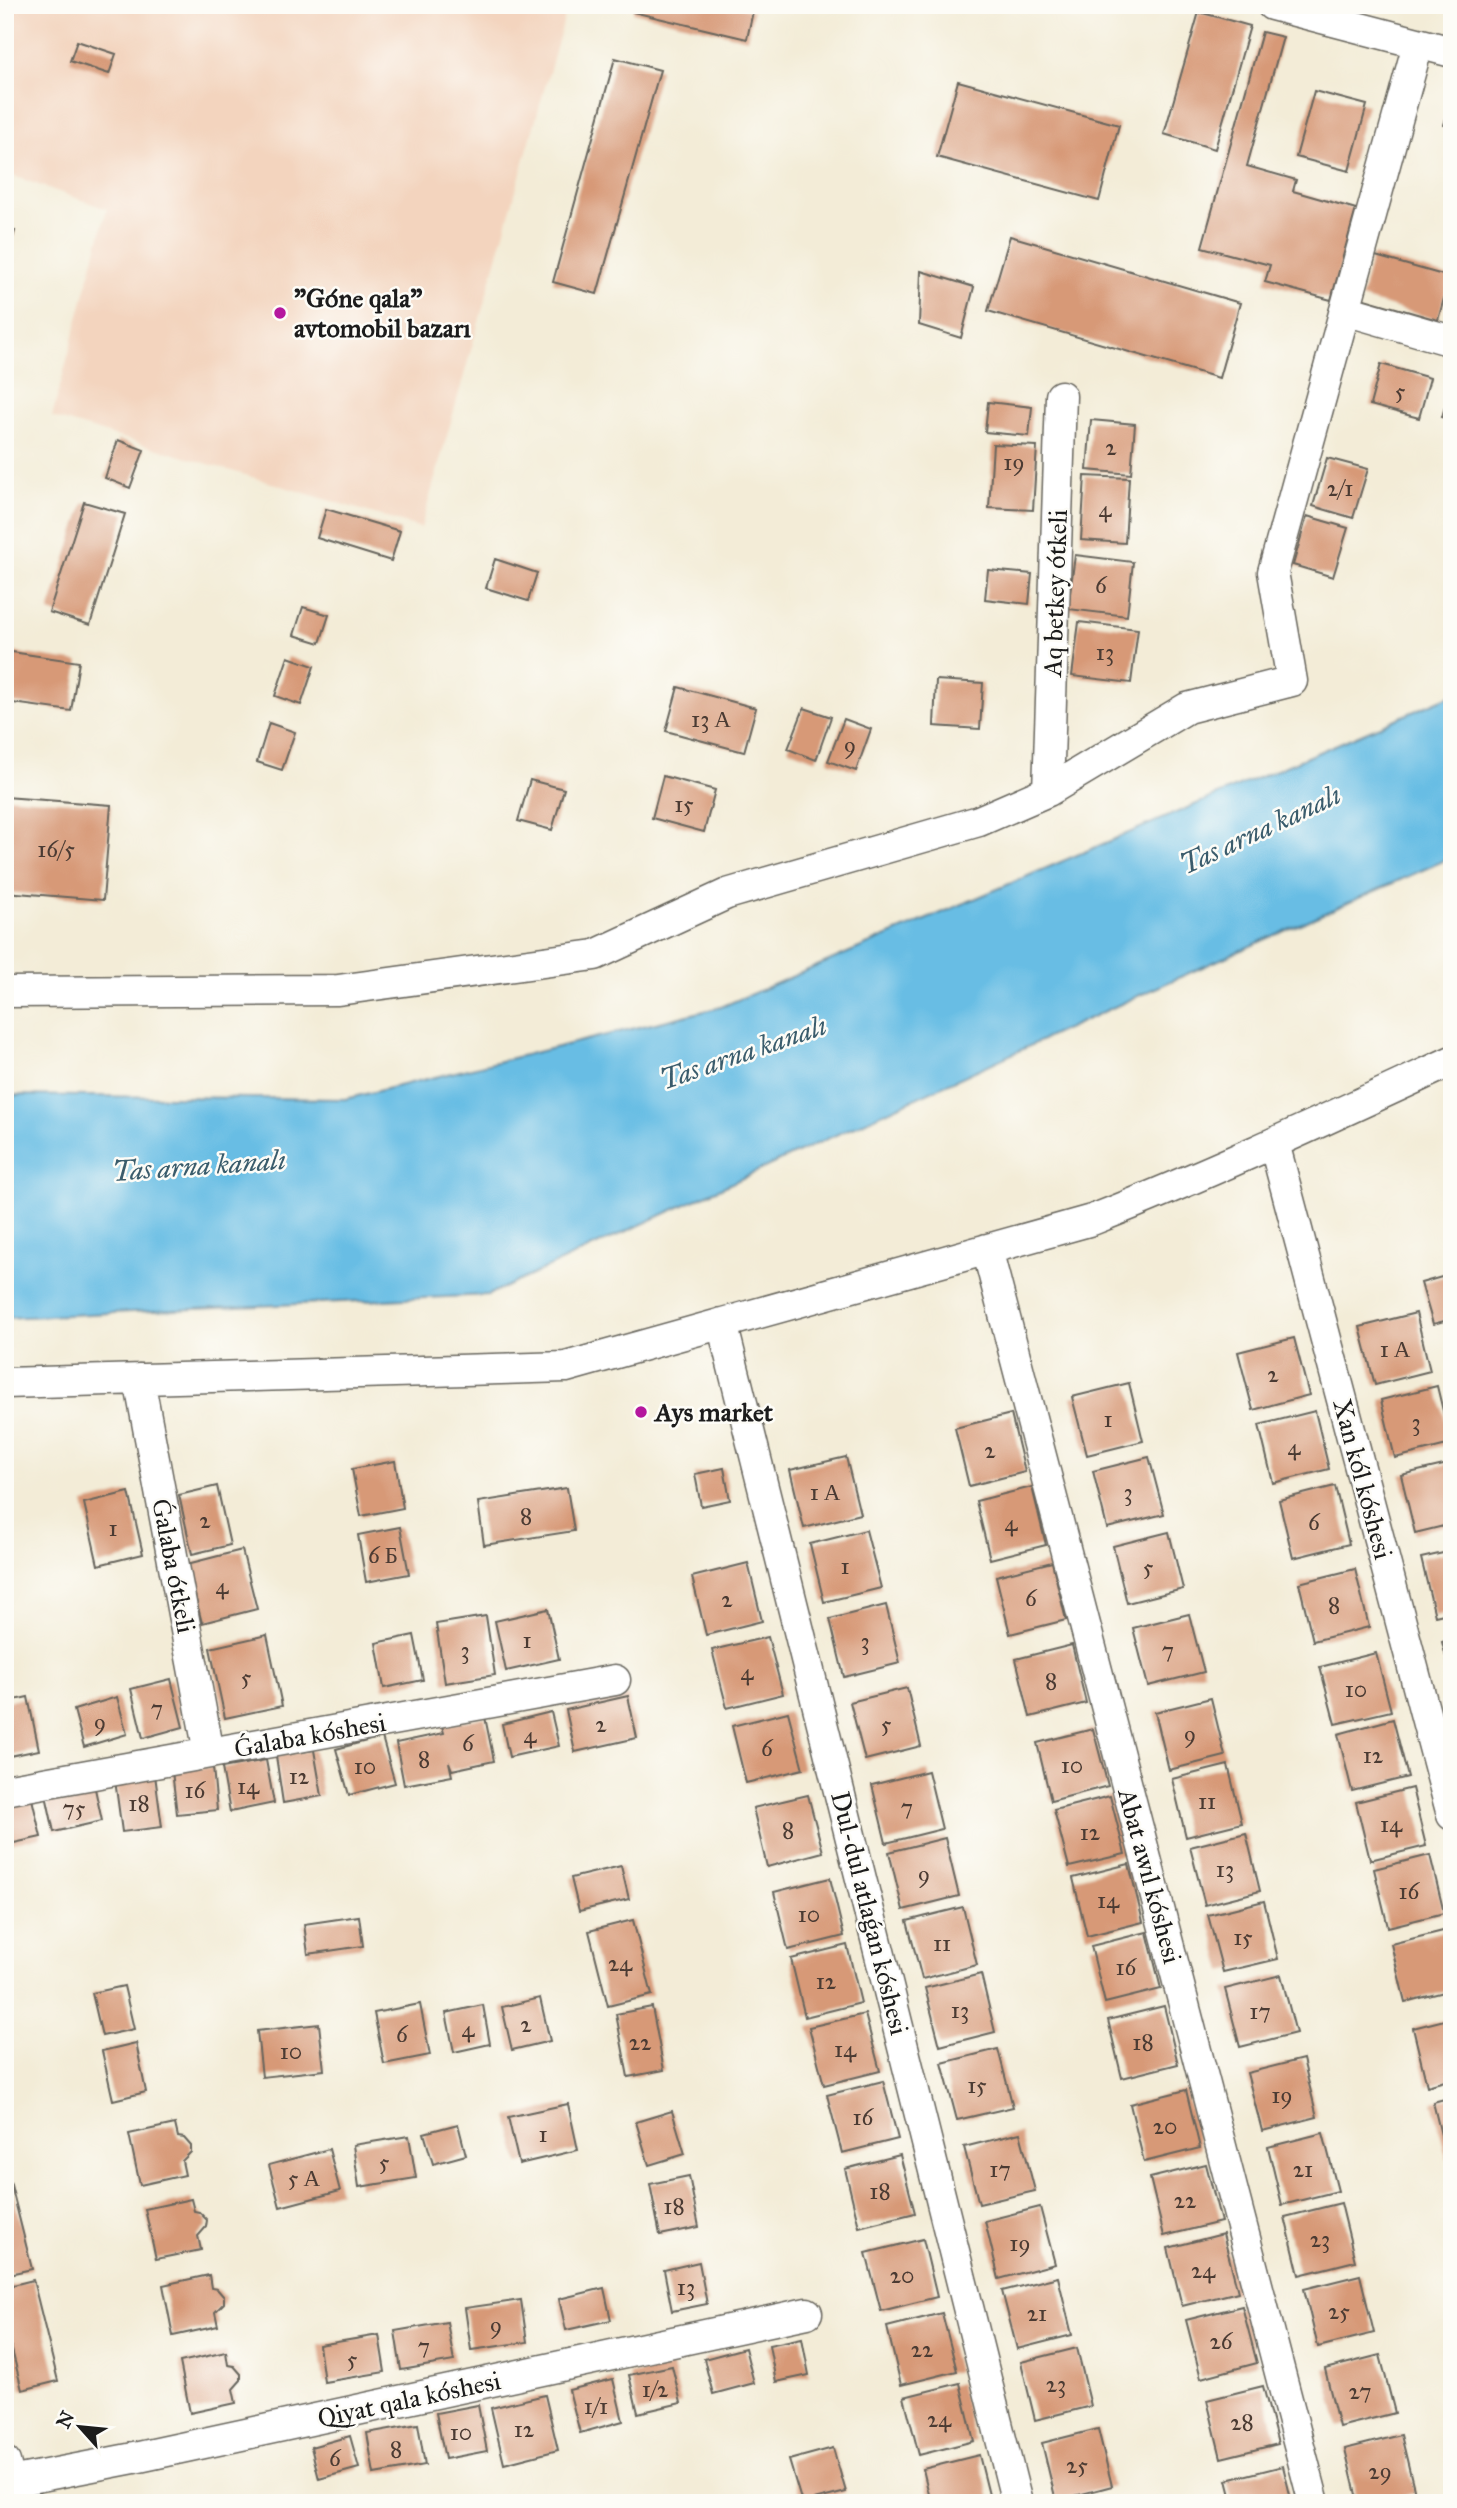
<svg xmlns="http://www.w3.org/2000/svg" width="1457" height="2508" viewBox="0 0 1457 2508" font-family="'IM FELL Great Primer',serif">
	<rect width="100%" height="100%" fill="#fdfcf7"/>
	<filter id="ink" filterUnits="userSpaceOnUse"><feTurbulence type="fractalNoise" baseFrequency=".0143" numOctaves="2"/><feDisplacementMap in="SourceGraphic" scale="14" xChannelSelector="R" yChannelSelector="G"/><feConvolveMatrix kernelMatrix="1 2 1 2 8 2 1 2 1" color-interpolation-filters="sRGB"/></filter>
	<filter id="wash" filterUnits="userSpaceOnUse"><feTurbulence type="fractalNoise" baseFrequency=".00686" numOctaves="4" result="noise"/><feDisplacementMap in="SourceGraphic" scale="28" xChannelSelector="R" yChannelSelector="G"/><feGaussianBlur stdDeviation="1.57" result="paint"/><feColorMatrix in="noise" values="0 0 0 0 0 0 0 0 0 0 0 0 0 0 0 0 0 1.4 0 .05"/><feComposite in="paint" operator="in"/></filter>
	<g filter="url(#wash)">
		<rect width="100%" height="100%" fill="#f3ecd7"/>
		<!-- built -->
		<path fill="#f3d4be" d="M5,5H568L421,528L52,417L107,209L5,173Z"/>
		<!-- water -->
		<path fill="#67bde4" stroke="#426c80" stroke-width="2" d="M1452,695V857L1162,985L488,1295L5,1318V1095L345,1099L721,1007Z"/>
		<g id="blocks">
			<!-- building -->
			<path fill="#d79977" d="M635,5H730L753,11L747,39L633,12Z
				M1199,12L1250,26L1215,149L1164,134Z
				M1262,32L1283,37L1247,166L1296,180L1293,191L1356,209L1331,300L1265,282L1270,265L1202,247Z
				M77,41L116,54L109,74L70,61Z
				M615,58L660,70L597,294L553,282Z
				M958,81L1119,125L1099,201L937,157Z
				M1314,91L1367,105L1349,171L1296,157Z
				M1452,98V127L1444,125Z
				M5,228L15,231L6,261H5Z
				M1010,236L1240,303L1219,378L988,311Z
				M1372,255L1450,277L1438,320L1361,298Z
				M921,271L974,287L961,338L919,325Z
				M1381,364L1430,378L1419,418L1370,405Z
				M1451,386H1452V420L1442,417Z
				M988,402L1032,407L1029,436L985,432Z
				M1091,420L1135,424L1131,474L1087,470Z
				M118,440L144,450L130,488L105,478Z
				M993,444L1037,446L1033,510L989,508Z
				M1327,458L1368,469L1353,518L1313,506Z
				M1085,476L1129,478L1125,543L1081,540Z
				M84,502L125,514L90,625L49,612Z
				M326,509L400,531L391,561L317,538Z
				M1307,516L1348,528L1333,577L1293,565Z
				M1075,555L1133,562L1127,616L1068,609Z
				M495,559L537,573L528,601L486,588Z
				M988,570L1032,574L1029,604L985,599Z
				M303,607L329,615L320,643L294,635Z
				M1079,622L1138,629L1131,683L1072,676Z
				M5,651L79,662L71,711L5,702Z
				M288,657L314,666L301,705L275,696Z
				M936,680L983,683L980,729L934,726Z
				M678,687L756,708L744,752L666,731Z
				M804,708L831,717L816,760L788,749Z
				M844,719L871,729L856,771L828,761Z
				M269,723L295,732L282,770L257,762Z
				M663,776L715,790L704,832L652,818Z
				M530,780L564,789L552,830L518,821Z
				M5,797L111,805L103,900L5,892Z
				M1452,1274V1319L1433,1324L1421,1283Z
				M1416,1313L1430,1371L1375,1385L1360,1327Z
				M1294,1338L1309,1395L1253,1410L1238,1352Z
				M1129,1383L1143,1441L1087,1455L1072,1397Z
				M1437,1386L1451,1444L1395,1458L1381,1400Z
				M1315,1411L1329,1469L1273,1483L1259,1425Z
				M1011,1414L1025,1472L969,1486L955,1428Z
				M846,1457L860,1514L804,1528L790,1470Z
				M1149,1457L1164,1514L1107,1528L1093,1471Z
				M395,1461L403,1508L361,1516L352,1469Z
				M1452,1463V1524L1415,1533L1401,1475Z
				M724,1468L730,1500L701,1506L695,1474Z
				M217,1486L230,1545L192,1554L179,1495Z
				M1335,1486L1349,1544L1293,1558L1279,1500Z
				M1032,1487L1046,1545L990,1559L976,1501Z
				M567,1488L574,1531L484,1545L478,1502Z
				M129,1492L143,1554L98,1565L84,1503Z
				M400,1527L409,1574L366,1582L358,1535Z
				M866,1530L881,1588L824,1602L810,1544Z
				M1169,1532L1183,1589L1127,1603L1113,1546Z
				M242,1550L257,1609L202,1623L187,1564Z
				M1452,1551V1612L1435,1616L1421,1558Z
				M1052,1562L1066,1620L1010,1634L996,1576Z
				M748,1563L762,1621L706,1635L692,1577Z
				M1355,1569L1369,1627L1313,1641L1299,1583Z
				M886,1605L900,1663L844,1677L830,1619Z
				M548,1609L559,1659L506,1671L495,1621Z
				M1189,1614L1204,1672L1148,1686L1133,1628Z
				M486,1616L495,1675L445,1683L436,1624Z
				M267,1635L282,1706L225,1718L210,1648Z
				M414,1635L423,1680L384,1688L376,1643Z
				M768,1637L783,1694L727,1708L712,1650Z
				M1452,1639V1676H1451L1442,1642Z
				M1072,1645L1086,1703L1030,1717L1016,1659Z
				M1376,1653L1391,1711L1335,1724L1320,1667Z
				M171,1679L183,1727L143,1738L131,1689Z
				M907,1688L921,1746L865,1760L850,1702Z
				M628,1696L637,1738L575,1752L566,1710Z
				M28,1697L39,1750L5,1757V1702Z
				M117,1697L127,1734L84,1747L74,1710Z
				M1211,1698L1225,1756L1169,1770L1155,1712Z
				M551,1712L559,1746L509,1757L502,1724Z
				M788,1712L803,1769L746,1783L732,1726Z
				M485,1717L494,1761L452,1770L449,1762L452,1776L404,1785L396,1743L444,1733L442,1726Z
				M1393,1719L1408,1777L1352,1791L1338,1734Z
				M1093,1729L1108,1786L1051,1801L1037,1743Z
				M382,1737L395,1783L349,1795L336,1749Z
				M314,1750L322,1796L283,1803L276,1756Z
				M266,1760L274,1803L230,1812L222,1768Z
				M1228,1765L1242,1823L1186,1837L1172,1779Z
				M213,1767L217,1810L177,1814L172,1771Z
				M928,1771L942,1829L886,1843L872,1785Z
				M155,1775L162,1827L122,1832L115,1780Z
				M94,1784L102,1821L54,1832L46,1795Z
				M1412,1788L1426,1846L1370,1860L1356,1802Z
				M808,1795L823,1852L767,1867L753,1808Z
				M1110,1796L1125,1854L1069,1867L1054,1810Z
				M32,1799L41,1837L5,1845V1805Z
				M1246,1833L1260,1891L1205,1905L1190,1847Z
				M945,1838L959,1896L903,1910L889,1852Z
				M1430,1855L1444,1913L1388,1927L1374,1869Z
				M1129,1864L1143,1922L1087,1936L1073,1878Z
				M621,1866L629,1899L579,1911L571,1878Z
				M830,1878L844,1936L788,1950L774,1892Z
				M1264,1901L1278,1959L1223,1972L1208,1915Z
				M963,1907L977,1965L922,1979L907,1921Z
				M359,1916L363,1946L308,1954L304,1924Z
				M633,1920L652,1995L608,2006L589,1931Z
				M1447,1930L1452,1949V1990L1405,2002L1391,1944Z
				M1147,1932L1161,1989L1105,2003L1091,1946Z
				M847,1945L861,2003L805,2017L791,1959Z
				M981,1974L995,2032L940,2046L925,1988Z
				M1281,1975L1296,2033L1240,2047L1225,1989Z
				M124,1986L134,2029L102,2036L92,1993Z
				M540,1998L550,2041L512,2050L502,2007Z
				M420,2004L430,2055L384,2064L374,2013Z
				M483,2005L490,2044L454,2052L446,2013Z
				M1164,2006L1178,2064L1122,2078L1108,2020Z
				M652,2007L664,2070L628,2077L616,2014Z
				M865,2014L880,2071L824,2085L809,2027Z
				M1452,2018V2079L1427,2086L1413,2028Z
				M319,2024L324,2070L262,2077L257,2031Z
				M136,2043L146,2092L113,2100L102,2051Z
				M998,2049L1013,2107L957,2120L942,2063Z
				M1303,2059L1317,2117L1262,2131L1247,2073Z
				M883,2081L898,2139L842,2153L827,2095Z
				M1186,2090L1200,2148L1144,2162L1130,2104Z
				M1452,2097V2158L1447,2160L1433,2102Z
				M568,2104L578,2150L519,2164L508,2117Z
				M672,2111L685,2154L649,2165L636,2122Z
				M175,2124L178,2137L184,2138L191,2146V2152L182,2161L185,2175L140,2185L129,2134Z
				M458,2124L466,2155L433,2164L424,2133Z
				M1020,2133L1035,2191L979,2204L964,2147Z
				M1323,2133L1338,2191L1282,2205L1268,2147Z
				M409,2136L416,2178L359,2187L353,2145Z
				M329,2149L340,2191L280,2207L269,2165Z
				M900,2155L915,2213L859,2227L845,2169Z
				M5,2161L32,2269L5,2275Z
				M1206,2164L1221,2222L1164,2236L1150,2178Z
				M689,2176L699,2227L660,2235L650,2184Z
				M191,2199L194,2211L199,2212L207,2220L206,2227L198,2236L201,2250L156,2259L145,2209Z
				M1341,2203L1355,2261L1299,2275L1285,2217Z
				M1040,2207L1055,2264L999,2279L985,2221Z
				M1223,2234L1238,2292L1182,2306L1168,2248Z
				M923,2239L937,2297L881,2311L866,2253Z
				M699,2262L707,2304L672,2311L664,2270Z
				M209,2275L211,2288L217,2289L224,2297V2303L215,2312L218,2326L173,2336L163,2285Z
				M1360,2275L1374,2333L1318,2347L1304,2289Z
				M1058,2277L1072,2335L1017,2349L1002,2291Z
				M33,2280L58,2381L22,2390L5,2322V2287Z
				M604,2288L611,2320L566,2330L559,2299Z
				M521,2300L527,2342L471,2350L465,2308Z
				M1242,2306L1257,2363L1201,2378L1186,2320Z
				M942,2313L957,2371L901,2385L887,2327Z
				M447,2322L454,2361L401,2370L395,2331Z
				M379,2335L385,2372L324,2382L319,2345Z
				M802,2338L809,2375L776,2382L769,2345Z
				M745,2348L754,2383L713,2394L704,2359Z
				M1077,2348L1091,2406L1035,2420L1021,2362Z
				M226,2352L228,2365L234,2366L241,2374V2380L233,2389L236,2403L190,2413L180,2362Z
				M1380,2355L1395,2413L1339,2427L1325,2369Z
				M672,2366L681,2403L638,2413L629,2375Z
				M613,2379L623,2421L580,2433L569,2390Z
				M960,2383L974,2441L919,2455L904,2397Z
				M1263,2386L1278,2444L1221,2458L1207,2400Z
				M545,2395L558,2450L504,2464L491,2408Z
				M478,2405L487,2451L445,2459L436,2413Z
				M418,2424L425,2465L374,2474L367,2433Z
				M1098,2429L1112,2486L1056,2501L1042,2443Z
				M1401,2435L1415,2493L1376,2503H1358L1345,2449Z
				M350,2436L359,2468L319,2479L311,2447Z
				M833,2448L846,2492L802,2503L789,2460Z
				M979,2455L991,2503H931L923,2469Z
				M1283,2466L1292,2503H1233L1227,2480Z"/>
		</g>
	</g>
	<g filter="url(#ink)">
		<use href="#blocks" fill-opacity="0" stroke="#67655d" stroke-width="2"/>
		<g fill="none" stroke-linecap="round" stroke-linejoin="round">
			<!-- street casing -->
			<g stroke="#67655d" stroke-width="33">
				<path id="street" d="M1272,5L1452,52
					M1345,310L1452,341
					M1048,791L1061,396
					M5,992L338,990L595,955L727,894L979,821L1048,791L1187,708L1292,681L1273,572L1418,44
					M1274,1143L1452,1815
					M987,1249L1314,2503
					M722,1323L1017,2503
					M139,1379L209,1753
					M5,1383L566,1367L1092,1220C1214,1172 1333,1116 1452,1061
					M5,1790L615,1680
					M5,2462L10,2482L139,2457L807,2313"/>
			</g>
			<!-- street -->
			<use href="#street" stroke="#fff" stroke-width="30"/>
		</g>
	</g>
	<!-- markers -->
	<g fill="#b5179e" stroke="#fdfcf7" stroke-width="2.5">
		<circle cx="280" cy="313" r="7"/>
		<circle cx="641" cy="1412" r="7"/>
	</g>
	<g text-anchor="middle" stroke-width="5" stroke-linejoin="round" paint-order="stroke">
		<!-- number labels -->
		<g font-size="23" fill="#4b3b33">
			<text x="1400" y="399">5</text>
			<text x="1111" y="455">2</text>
			<text x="1014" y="470">19</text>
			<text x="1340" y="496">2/1</text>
			<text x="1105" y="517">4</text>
			<text x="1101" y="593">6</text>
			<text x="1105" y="660">13</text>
			<text x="711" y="727">13 А</text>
			<text x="850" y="753">9</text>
			<text x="684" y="812">15</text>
			<text x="56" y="857">16/5</text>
			<text x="1395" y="1357">1 А</text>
			<text x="1273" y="1382">2</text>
			<text x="1108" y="1427">1</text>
			<text x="1416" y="1430">3</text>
			<text x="1294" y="1455">4</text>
			<text x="990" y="1458">2</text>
			<text x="825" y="1500">1 А</text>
			<text x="1128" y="1500">3</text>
			<text x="526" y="1524">8</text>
			<text x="205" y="1528">2</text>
			<text x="1314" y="1530">6</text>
			<text x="1011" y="1531">4</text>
			<text x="113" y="1536">1</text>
			<text x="383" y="1563">6 Б</text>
			<text x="845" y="1574">1</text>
			<text x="1148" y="1575">5</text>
			<text x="222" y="1594">4</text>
			<text x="1031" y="1606">6</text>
			<text x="727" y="1607">2</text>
			<text x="1334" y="1613">8</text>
			<text x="527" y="1648">1</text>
			<text x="865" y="1649">3</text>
			<text x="465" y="1658">3</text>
			<text x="1168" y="1658">7</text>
			<text x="747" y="1680">4</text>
			<text x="246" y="1685">5</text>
			<text x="1051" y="1689">8</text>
			<text x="1356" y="1697">10</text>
			<text x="157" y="1716">7</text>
			<text x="100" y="1730">9</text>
			<text x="601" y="1732">2</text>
			<text x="886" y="1732">5</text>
			<text x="1190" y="1742">9</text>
			<text x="530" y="1743">4</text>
			<text x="468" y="1751">6</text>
			<text x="767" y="1756">6</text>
			<text x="1373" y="1763">12</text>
			<text x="424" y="1767">8</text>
			<text x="1072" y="1773">10</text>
			<text x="365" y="1774">10</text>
			<text x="299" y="1784">12</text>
			<text x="248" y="1794">14</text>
			<text x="195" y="1798">16</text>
			<text x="1207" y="1809">11</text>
			<text x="139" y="1811">18</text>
			<text x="907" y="1815">7</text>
			<text x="74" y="1816">75</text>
			<text x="1391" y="1832">14</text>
			<text x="788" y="1838">8</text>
			<text x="1090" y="1840">12</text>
			<text x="1225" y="1877">13</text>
			<text x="924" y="1882">9</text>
			<text x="1409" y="1899">16</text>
			<text x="1108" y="1908">14</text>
			<text x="809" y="1922">10</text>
			<text x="1243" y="1945">15</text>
			<text x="942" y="1951">11</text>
			<text x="620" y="1971">24</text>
			<text x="1126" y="1975">16</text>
			<text x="826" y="1989">12</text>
			<text x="960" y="2018">13</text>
			<text x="1260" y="2019">17</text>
			<text x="526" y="2032">2</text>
			<text x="468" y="2037">4</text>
			<text x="402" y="2042">6</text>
			<text x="640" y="2050">22</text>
			<text x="1143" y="2050">18</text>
			<text x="845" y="2057">14</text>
			<text x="291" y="2059">10</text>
			<text x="977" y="2093">15</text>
			<text x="1282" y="2103">19</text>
			<text x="863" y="2125">16</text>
			<text x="1165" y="2134">20</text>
			<text x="543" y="2142">1</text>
			<text x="384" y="2170">5</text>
			<text x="1000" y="2177">17</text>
			<text x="1303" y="2177">21</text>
			<text x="304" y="2186">5 А</text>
			<text x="880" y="2199">18</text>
			<text x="1185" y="2208">22</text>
			<text x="674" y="2214">18</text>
			<text x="1320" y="2247">23</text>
			<text x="1020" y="2251">19</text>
			<text x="1203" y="2278">24</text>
			<text x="902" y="2283">20</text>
			<text x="686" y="2295">13</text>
			<text x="1339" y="2319">25</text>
			<text x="1037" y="2321">21</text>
			<text x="496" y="2333">9</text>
			<text x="1221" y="2349">26</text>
			<text x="424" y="2354">7</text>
			<text x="922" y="2357">22</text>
			<text x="352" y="2367">5</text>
			<text x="1056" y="2392">23</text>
			<text x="655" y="2397">1/2</text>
			<text x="1360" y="2399">27</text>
			<text x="596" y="2414">1/1</text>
			<text x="939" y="2427">24</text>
			<text x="1242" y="2430">28</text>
			<text x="524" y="2437">12</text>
			<text x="461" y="2440">10</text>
			<text x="396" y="2457">8</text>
			<text x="335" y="2466">6</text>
			<text x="1077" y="2473">25</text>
			<text x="1380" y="2479">29</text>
		</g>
		<!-- poi labels -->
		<g font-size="26" font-weight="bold" fill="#1c1c1c" stroke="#fdfcf7" text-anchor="start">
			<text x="294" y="307">"Góne qala"<tspan x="294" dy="30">avtomobil bazarı</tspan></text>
			<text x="655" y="1421">Ays market</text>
		</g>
		<!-- street labels -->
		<g font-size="26" fill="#1c1c1c" stroke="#fdfcf7">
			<text transform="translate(1055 593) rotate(-88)" y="9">Aq betkey ótkeli</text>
			<text transform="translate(1363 1479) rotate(75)" y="9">Xan kól kóshesi</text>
			<text transform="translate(174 1566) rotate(79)" y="9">Ǵalaba ótkeli</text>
			<text transform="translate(310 1735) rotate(-10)" y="9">Ǵalaba kóshesi</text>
			<text transform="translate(1150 1876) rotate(75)" y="9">Abat awıl kóshesi</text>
			<text transform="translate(870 1913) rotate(76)" y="9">Dul-dul atlaǵan kóshesi</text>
			<text transform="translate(409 2399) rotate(-12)" y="9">Qiyat qala kóshesi</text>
		</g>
		<!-- water labels -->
		<g font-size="28" font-style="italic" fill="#3a5c6c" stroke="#fdfcf7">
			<text transform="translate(1260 829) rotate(-25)" y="10">Tas arna kanalı</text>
			<text transform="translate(743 1052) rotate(-19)" y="10">Tas arna kanalı</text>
			<text transform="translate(199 1165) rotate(-4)" y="10">Tas arna kanalı</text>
		</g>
	</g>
	<!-- margin -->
	<rect width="1457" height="2508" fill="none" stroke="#fdfcf7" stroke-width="28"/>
	<!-- north arrow -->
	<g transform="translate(80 2427) rotate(297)" stroke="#fdfcf7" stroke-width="5" paint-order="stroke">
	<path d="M0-5L12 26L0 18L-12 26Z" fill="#1c1c1c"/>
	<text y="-10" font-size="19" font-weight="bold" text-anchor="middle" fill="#1c1c1c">N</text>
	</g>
</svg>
